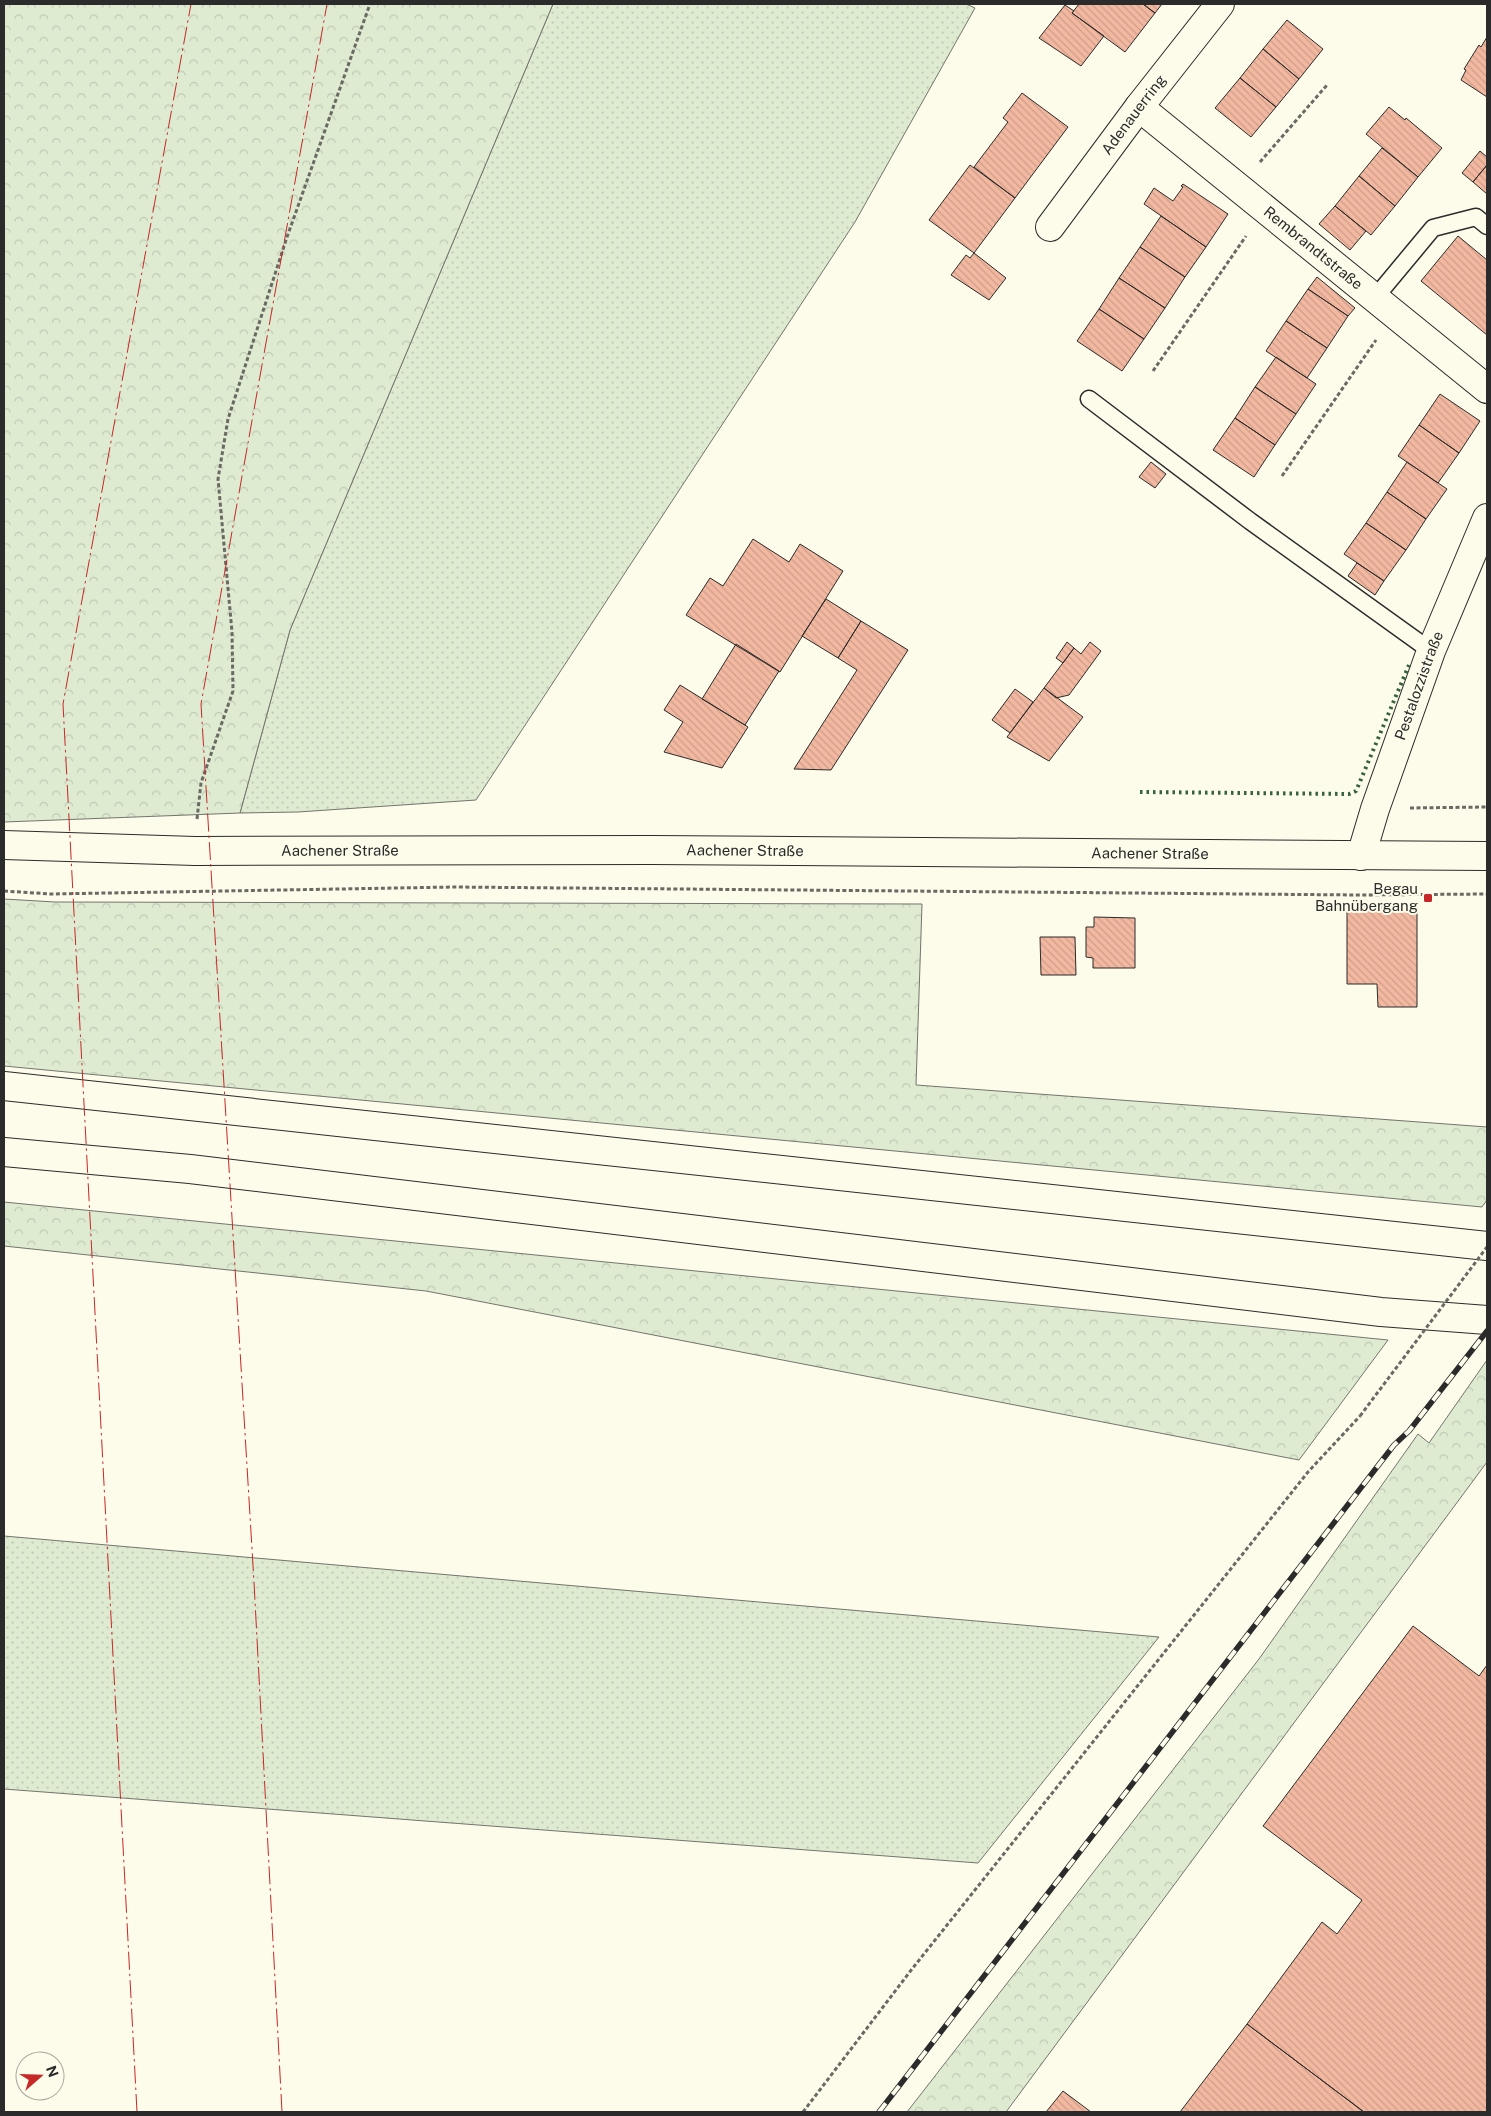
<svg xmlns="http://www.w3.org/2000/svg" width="1491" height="2116" viewBox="0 0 1491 2116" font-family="'Public Sans',sans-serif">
	<defs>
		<pattern id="grass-dots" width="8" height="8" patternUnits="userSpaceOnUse" patternTransform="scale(1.25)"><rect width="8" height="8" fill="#deebd1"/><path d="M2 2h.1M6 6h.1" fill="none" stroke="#bfcab4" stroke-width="1.8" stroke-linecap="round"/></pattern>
		<pattern id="forest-crowns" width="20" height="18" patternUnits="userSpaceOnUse" patternTransform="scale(1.25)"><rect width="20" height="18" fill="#deebd1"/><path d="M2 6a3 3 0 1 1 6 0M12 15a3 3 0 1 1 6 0" fill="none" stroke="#bfcab4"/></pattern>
		<pattern id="building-back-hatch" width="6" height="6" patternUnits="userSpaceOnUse" patternTransform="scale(1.25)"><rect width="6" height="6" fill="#f2b8a0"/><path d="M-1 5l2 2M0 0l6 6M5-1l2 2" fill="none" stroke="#d09e8a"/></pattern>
	</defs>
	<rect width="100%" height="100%" fill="#fdfbea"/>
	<!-- grass -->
	<path fill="url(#grass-dots)" stroke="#74746e" d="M553,4H966L975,8L855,222L476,800L298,812L240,813L290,630Z
		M4,1536L1159,1637L978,1863L4,1789Z"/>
	<!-- forest -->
	<path fill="url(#forest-crowns)" stroke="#74746e" d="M4,4H553L290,630L240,813L4,822Z
		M4,899L55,902L922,904L916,1085L1487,1127V1200L1482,1207L4,1066Z
		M4,1202L1388,1340L1299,1460L426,1291L4,1246Z
		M1487,1360V1462L1006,2112H907L1259,1659L1418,1434L1429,1443Z"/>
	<!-- building -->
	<path fill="url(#building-back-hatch)" stroke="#2b2b2b" d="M1079,4H1143L1155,13L1125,52L1072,13Z
		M1143,4H1162L1155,13Z
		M1065,5L1074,11L1072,13L1104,36L1081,66L1039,38Z
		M1287,20L1323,49L1299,79L1263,49Z
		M1487,37V97L1461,80L1466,70L1464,69L1479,45L1481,47Z
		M1263,49L1299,79L1276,107L1240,78Z
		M1240,78L1276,107L1251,137L1215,108Z
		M1022,93L1068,127L1015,198L974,167L1008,122L1003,118Z
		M1389,107L1405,120L1406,118L1442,148L1418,177L1366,134Z
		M1382,148L1418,177L1395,206L1359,176Z
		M1480,151L1487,157V165L1473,182L1462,173Z
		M970,165L1015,198L974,253L929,220Z
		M1487,165V194L1473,182Z
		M1359,176L1395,206L1371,235L1335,206Z
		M1183,184L1228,214L1206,247L1144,204L1154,188L1173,201L1183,187L1181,186Z
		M1335,206L1366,231L1350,250L1319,224Z
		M1161,216L1206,247L1185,277L1140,247Z
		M1458,236L1487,260V335L1421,281Z
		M1140,247L1185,277L1165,308L1119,278Z
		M974,253L1006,278L989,300L951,275L966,255L970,258Z
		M1317,277L1355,308L1348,316L1308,289Z
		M1119,278L1165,308L1144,339L1099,309Z
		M1308,289L1348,316L1327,348L1286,321Z
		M1099,309L1144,339L1122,371L1077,341Z
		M1286,321L1327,348L1307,378L1266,351Z
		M1276,357L1316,384L1296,414L1255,387Z
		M1255,387L1296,414L1275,445L1235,418Z
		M1440,394L1480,421L1459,453L1419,425Z
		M1235,418L1275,445L1254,477L1213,450Z
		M1419,425L1459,453L1438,483L1398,456Z
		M1151,462L1166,474L1155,488L1139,477Z
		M1407,462L1447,489L1426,519L1387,492Z
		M1387,492L1426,519L1406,550L1366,523Z
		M1366,523L1406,550L1384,581L1344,554Z
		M753,539L789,562L800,544L843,571L780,672L686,615L710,578L723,586Z
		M1357,563L1384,581L1375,595L1348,576Z
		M826,599L861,621L838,658L802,636Z
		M861,621L908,650L831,770L794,769L857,670L838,658Z
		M1067,642L1074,648L1063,663L1056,658Z
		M1090,642L1101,651L1069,695L1056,698L1044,688L1074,648L1081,654Z
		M736,644L779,671L745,725L702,699Z
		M680,685L748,727L722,768L664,752L683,722L664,710Z
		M1044,688L1083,717L1049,761L1007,737Z
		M1015,689L1033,702L1010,733L992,720Z
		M1347,907H1417V1007H1378L1377,984H1347Z
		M1094,917L1135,918V968H1093V958L1086,957V927H1094Z
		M1040,937H1075L1076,975H1041Z
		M1413,1626L1479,1676L1487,1665V2112H1364L1247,2024L1322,1922L1337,1934L1362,1900L1263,1826Z
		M1247,2024L1364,2112H1180Z
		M1063,2091L1091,2112H1046Z"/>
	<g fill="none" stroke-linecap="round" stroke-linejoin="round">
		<!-- lane casing -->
		<g stroke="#2b2b2b" stroke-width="19">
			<path id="lane" d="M1374,299L1433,228L1476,217L1487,226
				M1089,399L1250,521L1431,651"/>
		</g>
		<!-- street casing -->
		<g stroke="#2b2b2b" stroke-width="30">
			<g id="street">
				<path id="s1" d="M1139,107L1487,389"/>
				<path id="s2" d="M1050,227L1139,107L1220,4"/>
				<path id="s3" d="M1361,856L1375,809L1431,651L1487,518"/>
			</g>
		</g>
		<!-- secondary casing -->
		<g stroke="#2b2b2b" stroke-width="30">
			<g id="secondary">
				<path id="s4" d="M4,845L195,851L651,850L1487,856"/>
			</g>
		</g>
		<!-- highway casing -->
		<g stroke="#2b2b2b" stroke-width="30">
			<path id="highway" d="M4,1086L1487,1246
				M4,1152L190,1169L1381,1312L1487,1320"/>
		</g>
		<!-- path -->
		<path stroke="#6a6964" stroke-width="3" stroke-dasharray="4 2.5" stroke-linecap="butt" d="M1260,162L1327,85
			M1153,371L1246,236
			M1282,476L1376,340
			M1410,808L1487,807
			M197,819L201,783L233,691L232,632L218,479L228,419L287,237L370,4
			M4,891L51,894L454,887L1359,895L1487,894
			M803,2112L912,1969L1308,1472L1360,1416"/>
		<!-- lane -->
		<use href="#lane" stroke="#fdfbea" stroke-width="16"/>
		<!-- street -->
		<use href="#street" stroke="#fdfbea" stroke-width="28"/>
		<!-- secondary -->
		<use href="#secondary" stroke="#fdfbea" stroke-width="28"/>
		<!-- highway -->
		<use href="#highway" stroke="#fdfbea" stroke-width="28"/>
		<!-- rail casing -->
		<g stroke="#2b2b2b" stroke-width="5.5">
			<path id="rail" d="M879,2112L1394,1445L1409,1431L1487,1331"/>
		</g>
		<!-- rail -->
		<use href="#rail" stroke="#fdfbea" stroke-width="4" stroke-dasharray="11" stroke-linecap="butt"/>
		<!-- path-bridge -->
		<path stroke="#6a6964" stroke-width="3" stroke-dasharray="4 2.5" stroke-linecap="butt" d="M1360,1416L1487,1247"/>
		<!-- hedge -->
		<path stroke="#34623c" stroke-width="4" stroke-dasharray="2.5 4" stroke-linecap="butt" d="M1140,792L1349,794L1356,791L1409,665"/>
		<!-- power -->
		<path stroke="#c62828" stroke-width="1" stroke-dasharray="18 4 2.5 4" stroke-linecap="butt" d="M137,2112L63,704L191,4
			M282,2112L254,1582L201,704L327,4"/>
	</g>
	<!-- markers -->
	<rect fill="#c62828" stroke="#fdfbea" stroke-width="2" x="1423" y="893" width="10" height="10" rx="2.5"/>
	<g text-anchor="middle" stroke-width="4" stroke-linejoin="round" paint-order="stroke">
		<!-- street labels -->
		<g font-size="15" fill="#2b2b2b" stroke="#fdfbea">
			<text dy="5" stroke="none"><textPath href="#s2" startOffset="140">Adenauerring</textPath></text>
			<text dy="5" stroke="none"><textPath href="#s1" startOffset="224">Rembrandtstraße</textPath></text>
			<text dy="5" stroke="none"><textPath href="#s3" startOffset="180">Pestalozzistraße</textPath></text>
			<text dy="5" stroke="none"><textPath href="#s4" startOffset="336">Aachener Straße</textPath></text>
			<text dy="5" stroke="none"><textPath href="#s4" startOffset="741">Aachener Straße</textPath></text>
			<text dy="5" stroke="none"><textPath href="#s4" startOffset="1146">Aachener Straße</textPath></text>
		</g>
		<!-- poi labels -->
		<g font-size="15" fill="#2b2b2b" stroke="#fdfbea" text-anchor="end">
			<text x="1418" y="894">Begau<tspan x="1418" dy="17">Bahnübergang</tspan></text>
		</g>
	</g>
	<!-- border -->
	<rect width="1491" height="2116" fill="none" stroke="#2b2b2b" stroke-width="10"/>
	<!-- north arrow -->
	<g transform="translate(40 2076) rotate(70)"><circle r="24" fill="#fdfbea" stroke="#a9a89e"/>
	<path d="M0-4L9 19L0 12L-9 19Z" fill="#c62828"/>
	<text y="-8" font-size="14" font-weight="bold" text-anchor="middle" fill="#2b2b2b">N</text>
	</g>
</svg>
